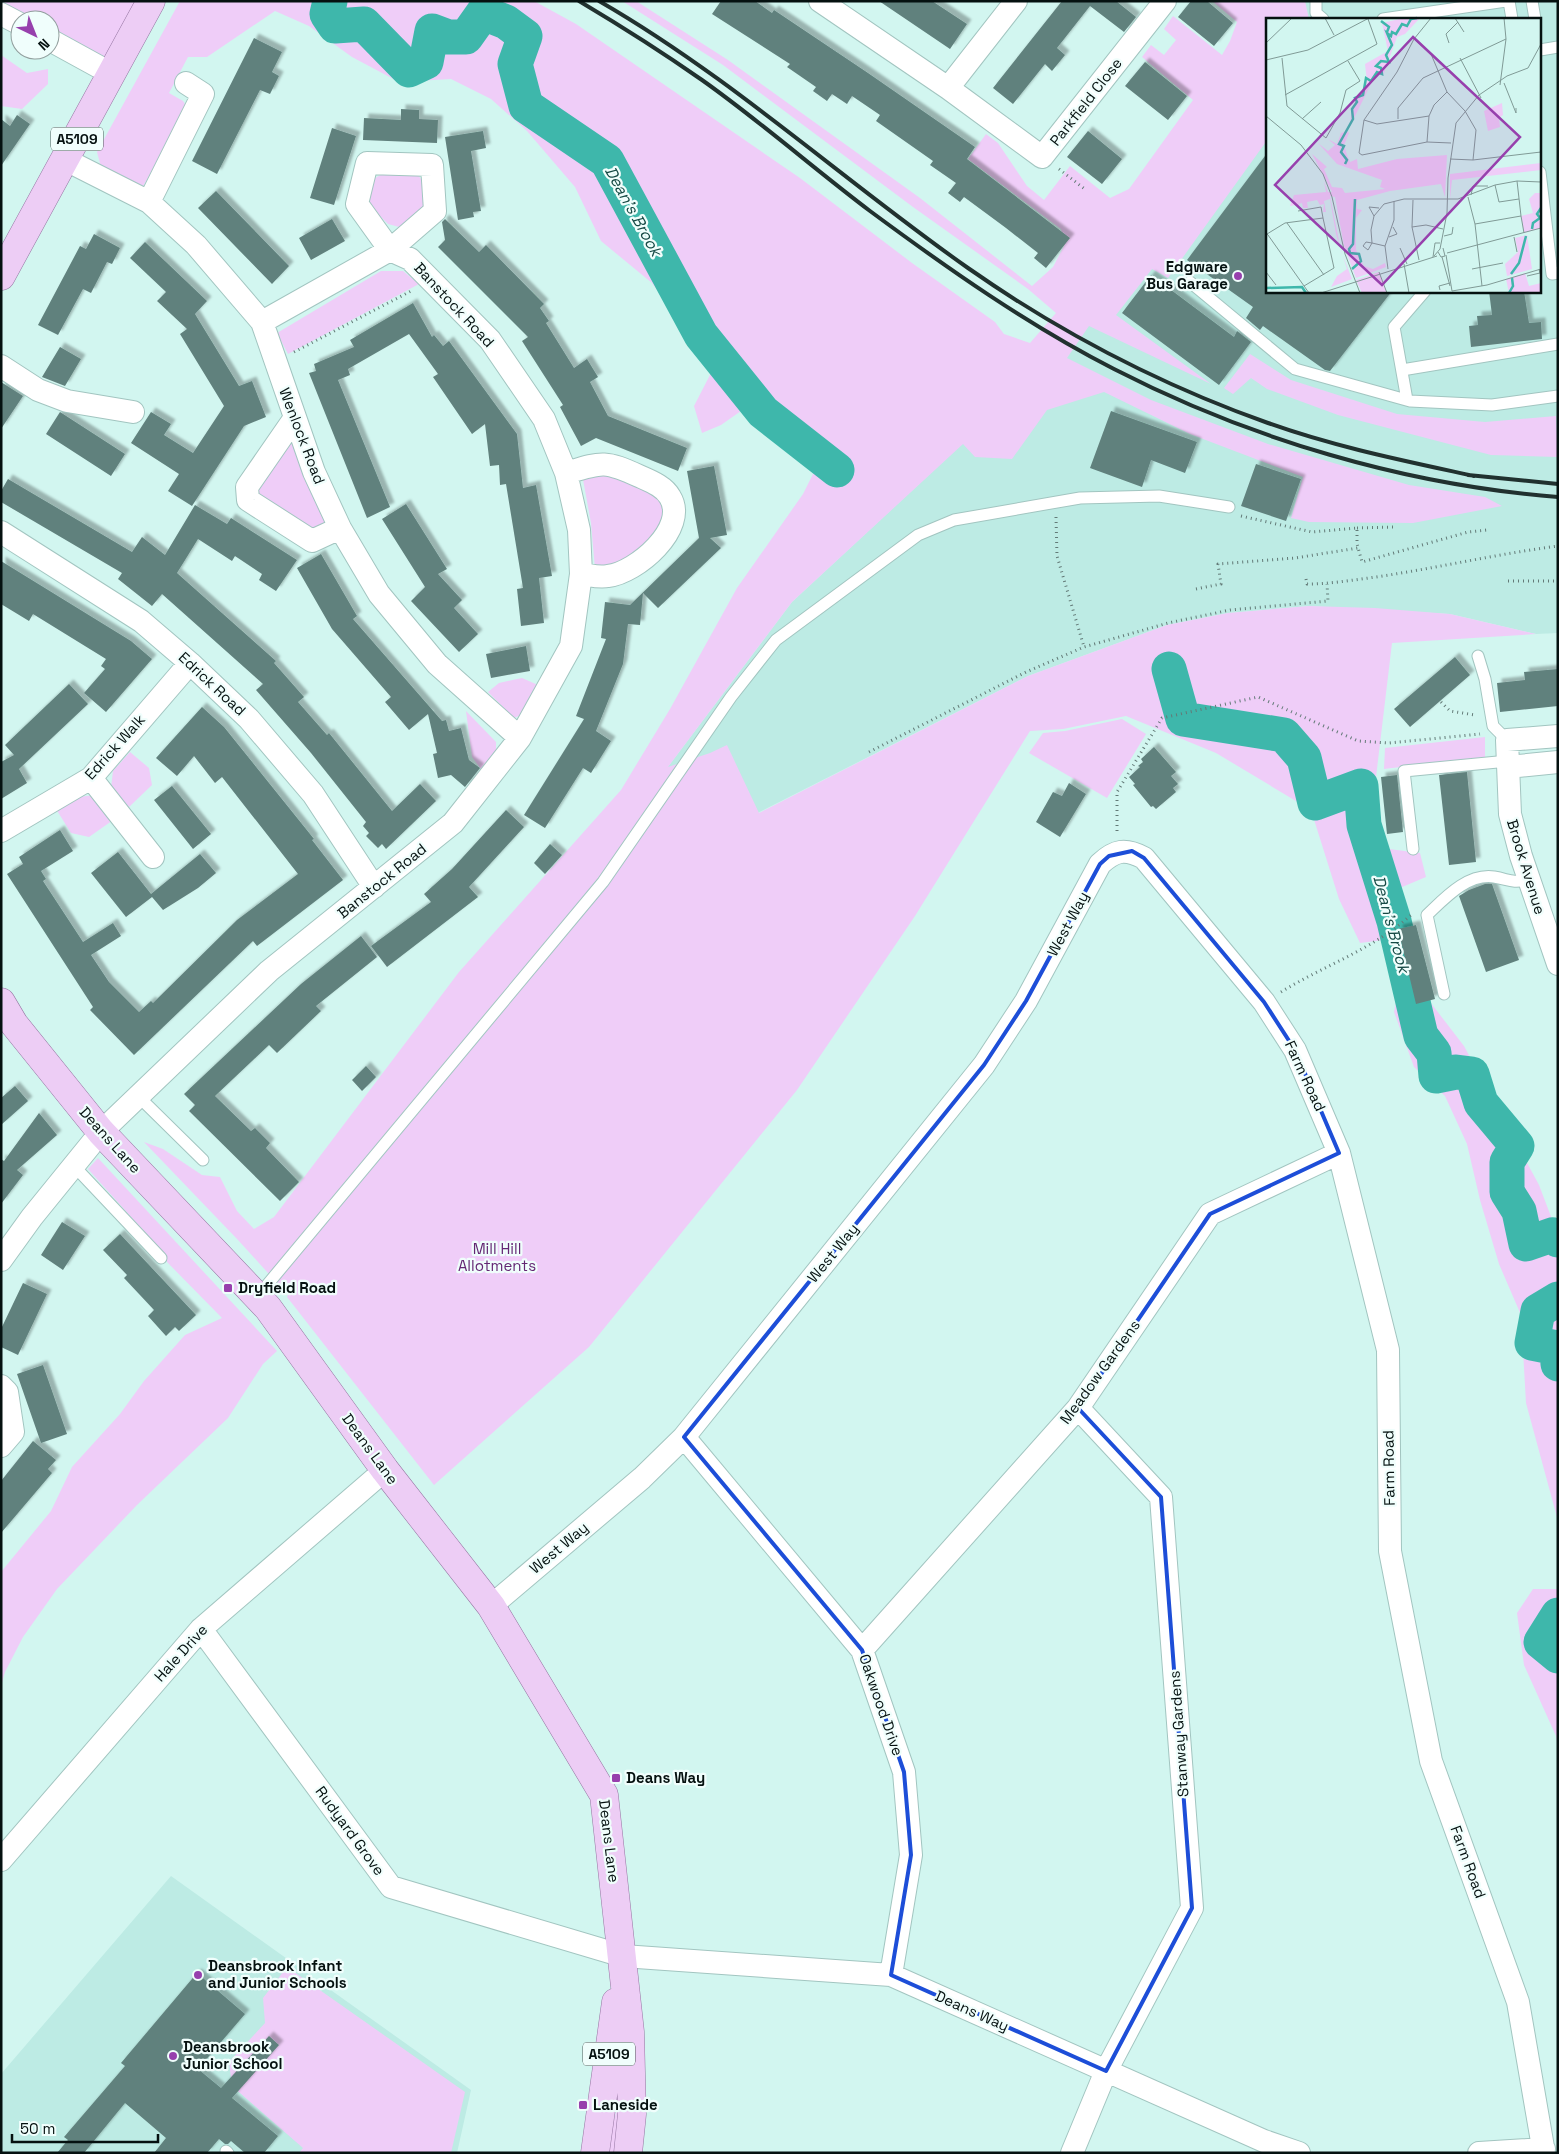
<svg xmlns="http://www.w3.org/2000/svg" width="1559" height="2154" viewBox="0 0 1559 2154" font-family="'Space Grotesk',sans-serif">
	<defs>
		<filter id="shadow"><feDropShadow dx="4.5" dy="-4.5" stdDeviation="1" flood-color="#0004"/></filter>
	</defs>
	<rect width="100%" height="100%" fill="#d2f6f0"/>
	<!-- built -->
	<path fill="#bdebe4" d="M1284,1H1558V633L1536,634L1450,614L1309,606L1228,613L1167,625L1028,676L730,827L667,768L792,602L977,430L1268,85V291H1540V19H1284Z
		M171,1876L471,2090L457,2153H1V2074Z"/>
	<!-- green -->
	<path fill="#efcdf8" d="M1,1H152L112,74L50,41V20H20L1,16Z
		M180,1H534L576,24L800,178L912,263L995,322L1004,334L1030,343L1056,313L1028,289L913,207L723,65L622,1H636L728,60L920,198L1032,286L1053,267L1064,246L1061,229L968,159L986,134L998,143L1027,186L1044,200L1070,166L1110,198L1129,189L1193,100L1142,57L1151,45L1164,55L1176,40L1164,29L1173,16L1222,55L1230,41L1237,22L1212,1H1305L1309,19H1268V139L1168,278L1152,269L1116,315L1211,384L1089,326L1067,358L1151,400L1268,444L1409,485L1485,497L1502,506L1413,523L1309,522L1291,518L1303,477L1190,434L1104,392L1047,410L1012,459L975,457L963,444L792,602L668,767L710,753L727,745L759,813L1028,676L1167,625L1228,613L1309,606L1375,608L1450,614L1536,634L1392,643L1371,819L1389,849L1420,853L1426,877L1395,890L1391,939L1360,943L1339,899L1311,810L1216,753L1126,716L1063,729L1030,731L915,916L797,1090L589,1347L434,1485L287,1297L288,1295L238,1240L144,1142L163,1149L202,1175L220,1177L237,1211L254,1229L274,1217L459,972L621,790L670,709L737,588L803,494L815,470L776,427L751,404L721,425L702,433L694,406L711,373L687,332L652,283L601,241L575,187L527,131L491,99L451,79L399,82L352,57L309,26L275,11L207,57H188L169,93L183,101L187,107L141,190L101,167L97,152Z
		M1,55L27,73L48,69V84L22,109L1,106Z
		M384,173H416C438,196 422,211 403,228L388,224L366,202L370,181Z
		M381,271H403L419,284L288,354L277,333Z
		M1250,354L1291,380L1397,414L1485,422L1556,416L1558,457L1491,455L1338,415L1267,389L1251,378L1233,394L1224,388Z
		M288,433L311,492L328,526L317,532L256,500L253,489Z
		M614,471L666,502V524L624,564L595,569L591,523L582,474Z
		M522,678L538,685L523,714L514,718L488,692L499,683Z
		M466,711L496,742V750L481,769L472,757Z
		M1122,719L1146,734L1107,798L1029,753L1043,733L1065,731Z
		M1485,737V757L1384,769L1385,748Z
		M130,752L149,768L152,785L129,807L111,788L113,771Z
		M97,795L116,818L89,837L71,833L56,809L77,797Z
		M1401,978L1427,998L1464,1046L1539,1185L1558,1235V1521L1526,1403L1521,1315L1499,1264L1480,1200L1467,1144L1445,1096L1414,1067L1394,1012Z
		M98,1158L277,1351L263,1364L228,1418L137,1505L57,1589L23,1637L5,1672L1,1686V1572L51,1511L72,1467L120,1414L144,1381L185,1335L222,1318L167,1262V1257L88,1169Z
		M1533,1589H1558V1747L1556,1736L1524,1665L1517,1613Z
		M287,1967L465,2092L451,2153H299L303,2148L232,2086L229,2062L265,2023L263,1998Z
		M625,2079L620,2153H605Z"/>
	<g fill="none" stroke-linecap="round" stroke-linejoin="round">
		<!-- river -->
		<path stroke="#3eb7ab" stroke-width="35" d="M330,1L327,14L335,26L364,24L409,70L426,62L432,31L448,37H466L483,13L506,22L525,36L515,64L526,106L607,161L701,335L763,412L837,470
			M1169,669L1183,719L1284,735L1304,758L1315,803L1361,786L1364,825L1394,921L1421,1036L1434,1053L1436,1076L1456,1072L1472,1074L1481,1103L1517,1146L1507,1162V1192L1519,1211L1526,1244L1552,1235L1558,1240
			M1558,1299L1538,1311L1532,1343L1557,1348L1558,1364
			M1558,1615L1541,1642L1558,1656"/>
	</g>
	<!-- building -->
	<path fill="#61817d" filter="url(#shadow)" d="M721,1H755L772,13L774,10L868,73L975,147L967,159L1070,238L1046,268L1034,258L1038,253L1006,228L964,197L960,202L948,193L956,183L930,165L933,161L876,121L880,115L852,96L847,104L832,94L827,101L813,91L816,87L787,67L790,64L712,14Z
		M879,1H932L967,24L950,49Z
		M1062,1H1116L1136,17L1124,32L1090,6L1057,48L1065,55L1052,71L1045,64L1013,104L993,88Z
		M1191,1H1207L1233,23L1214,46L1178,17Z
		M254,38L282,52L272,72L279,76L270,94L260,90L217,174L192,161Z
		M1145,62L1187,96L1168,120L1125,86Z
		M401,109L419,110V119L438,120L437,143L363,140L364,118L401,120Z
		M17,115L30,124L1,166V119L10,126Z
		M332,128L356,136L334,205L310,198Z
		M483,131L486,148L471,151L481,211L473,212L474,217L458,220L445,137Z
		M1088,131L1122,159L1102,184L1067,157Z
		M1268,152V291H1392L1330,371L1325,370L1263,326L1260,330L1246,318L1253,307L1187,260Z
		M216,191L289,266L272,284L198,208Z
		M332,219L345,241L311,260L299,238Z
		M445,219L479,252L486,245L544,304L540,308L549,321L546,323L574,368L587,359L598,377L590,382L608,416L687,448L678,471L596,438L581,446L560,407L563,405L522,341L528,337L438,247L445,240L442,222Z
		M94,234L120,248L112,264L107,262L91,293L83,289L58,335L38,325L80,246L86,249Z
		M145,242L207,301L195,314L239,386L252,381L266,417L244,426L192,506L168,491L179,474L131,443L151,412L171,424L164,435L193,453L224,406L180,334L187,329L157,301L166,292L130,258Z
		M1151,275L1234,337L1237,331L1251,342L1219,385L1122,313Z
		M1489,291H1524L1529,323L1541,322L1542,339L1471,347L1469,326L1478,325L1477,316L1492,315Z
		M413,303L432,337L434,335L443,346L449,341L517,434L523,488L536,485L552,576L539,578L544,623L521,626L517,589L523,588L506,484L500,485L499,465L490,466L485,424L472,434L433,377L438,374L409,334L348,369L350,375L338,380L390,507L367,518L309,373L316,371L314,364L354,347L350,340Z
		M60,347L81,359L65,386L42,377Z
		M1,382L23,396L1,429Z
		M1111,411L1197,442L1185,473L1151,460L1142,487L1090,468Z
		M60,412L125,454L111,476L46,434Z
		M1256,464L1301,479L1286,521L1241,506Z
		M714,466L727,535L710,538L721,548L658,608L643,593L640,625L628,624L623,664L596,731L611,741L591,773L583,768L545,828L524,815L584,719L576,716L606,639L601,638L605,602L630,605L699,538L687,471Z
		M8,479L132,552L142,537L165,555L195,505L227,524L231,518L297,560L276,591L259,580L262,574L235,556L232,561L198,539L177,573L276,661L274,663L304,697L298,702L327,735L329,733L392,811L420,784L436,801L386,849L382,844L378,848L366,836L369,833L363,826L366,822L311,753L256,690L263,684L162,594L152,606L118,579L122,573L1,502V491Z
		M406,504L447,569L438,574L462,600L454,608L478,634L459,652L411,601L425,587L382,519Z
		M321,554L357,616L353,619L442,721L446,720L449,731L461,728L469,760L480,768L465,787L451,775L438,778L433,754L437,753L428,714L409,730L385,702L391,697L332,629L297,568Z
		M1,561L131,641L152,659L106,712L84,693L105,669L101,666L106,659L33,614L29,621L1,604Z
		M526,646L530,671L491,678L486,654Z
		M1455,657L1470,675L1410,727L1394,709Z
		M1558,669V706L1500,712L1497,683L1525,680L1524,672Z
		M69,684L88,704L19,769L27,783L1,799V762L14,755L5,745Z
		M202,707L224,727L314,839L312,840L343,880L257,946L253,941L134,1055L90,1010L93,1007L7,874L23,864L19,857L60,830L73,851L41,871L46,879L43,881L83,942L113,923L121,936L91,955L109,982L139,1012L151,1001L153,1003L237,920L298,874L222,777L215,783L194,756L177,776L156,758Z
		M1154,747L1176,772L1171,776L1178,784L1173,788L1176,792L1156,809L1153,806L1151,807L1133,785L1135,784L1129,777L1140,767L1138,766L1143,762L1141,759Z
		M1467,772L1476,862L1449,865L1439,775Z
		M1397,775L1403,832L1387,834L1381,777Z
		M1069,783L1086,794L1060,837L1036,822L1053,792L1062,796Z
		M172,786L211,834L193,849L154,800Z
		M506,810L524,827L469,887L478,897L387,967L371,946L431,902L424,894L452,869Z
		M550,844L562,855L545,874L534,863Z
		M118,852L151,894L200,854L216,873L198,888L163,910L152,897L126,917L91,873Z
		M1485,884H1492L1519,960L1486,972L1459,896L1469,890Z
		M1416,925L1435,999L1416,1004L1398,929Z
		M361,936L377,957L316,1006L321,1011L277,1053L269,1045L215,1096L251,1131L255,1128L270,1143L266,1148L299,1182L280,1201L189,1111L195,1105L184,1094L301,984Z
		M366,1066L376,1077L362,1091L352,1080Z
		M15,1086L28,1101L1,1125V1098Z
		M39,1113L57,1135L17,1170L23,1175L1,1204V1159L4,1161Z
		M62,1222L85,1236L63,1270L41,1255Z
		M120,1234L196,1315L179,1331L175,1327L166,1336L148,1316L154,1310L124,1278L127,1275L103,1250Z
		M23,1283L47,1294L18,1355L1,1347V1329Z
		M43,1365L67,1434L41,1443L17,1374Z
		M33,1441L56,1460L48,1469L52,1473L1,1533V1481Z
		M197,1973L245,2014L198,2069L221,2088L269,2036L279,2045L232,2098L278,2136L264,2153H245L231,2141L228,2144H225L219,2139L207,2153H154L166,2138L125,2103L84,2153H57L68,2140L64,2137L125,2066L121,2063Z"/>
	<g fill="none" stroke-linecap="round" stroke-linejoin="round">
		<!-- lane casing -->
		<g stroke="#a2c5c0" stroke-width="13">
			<path id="lane" d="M1316,1V13L1323,19
				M1509,1L1512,19
				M1532,1L1535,19
				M1383,19L1506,1
				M1540,50L1558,47
				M1540,172L1552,274L1558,273
				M1190,282L1295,369L1410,401L1492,405L1558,396
				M1402,370L1558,344
				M1407,400L1394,327L1425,291
				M1478,656L1485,679L1493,726L1507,740
				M1413,849L1404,771L1508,761
				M1444,994L1427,915C1444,899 1467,873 1494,877C1511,880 1510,883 1529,880
				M139,1097L203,1160
				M74,1166L161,1258
				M257,1297L603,882L731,697L776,640L918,535L954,520L1080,498L1159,496L1229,507
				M226,2151L228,2153"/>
		</g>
		<!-- street casing -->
		<g stroke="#a2c5c0" stroke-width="24">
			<path id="street" d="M820,1L948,88L1016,1
				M1,14L20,24
				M50,40L112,74
				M948,88L1042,157L1165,1
				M66,160L149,202L196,245L262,322L314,472L340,528L379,594L437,664L520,738
				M367,163L432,165L435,211L390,250L357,204Z
				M149,202L203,94L186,83
				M1,366L38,390L67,401L133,412
				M294,419L247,487L248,500L312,541L340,528
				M566,473C602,462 604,460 639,476C650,481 664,486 670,497C689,528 636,573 608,576C599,578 590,575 581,574
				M1,532L141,621L190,663L249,719L313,794L374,887
				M1558,736L1507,740L1510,814L1521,856L1558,964
				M1508,767L1558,762
				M91,778L153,857
				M1,831L91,778L190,663
				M1,1260L32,1217L101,1132L269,971L453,823L520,738L571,646L581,574L579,530L566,473L544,419L490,340L410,259L390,250L262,322
				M1,1386L7,1392L13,1432L1,1446
				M684,1437L862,1650L904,1772L911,1855L891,1975
				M491,1606L642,1478L684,1437L984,1065L1026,1001L1100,864C1115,850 1125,848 1144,858L1264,1002L1295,1050L1339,1153L1388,1350L1390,1551L1431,1761L1518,2002L1544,2153
				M201,1629L391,1887L623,1956L891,1975L1264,2141L1299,2153
				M862,1650L1078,1408L1210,1214L1339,1153
				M1,1860L201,1629L385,1470
				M1072,2153L1106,2071L1192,1908L1161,1497L1078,1408
				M1479,2153L1544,2149"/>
		</g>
		<!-- primary casing -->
		<g stroke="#9475a1" stroke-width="29">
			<path id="primary" d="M1,276L151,1
				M1,1002L14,1024L101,1132L268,1308L385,1470L491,1606L604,1795L630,2032L632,2114L628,2153
				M595,2153L616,2002"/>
		</g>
		<!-- path -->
		<path stroke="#637a77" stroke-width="3" stroke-dasharray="1 4" stroke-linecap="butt" d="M1059,169L1086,190
			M294,352L413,290
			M1241,516L1312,532L1357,528V544L1362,562L1468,532L1487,530
			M1056,517L1057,556L1084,647
			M1357,528L1395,527
			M1306,579L1307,584C1330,584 1353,580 1376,577C1437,568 1497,554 1558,546
			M1508,581H1558
			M1196,589L1221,584L1218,564L1295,558L1358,548
			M1441,702L1450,711L1475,715
			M869,752L1026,672L1084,647L1168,623L1230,610L1328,601L1327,584
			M1117,831V792L1162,718L1258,697L1358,741L1389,743L1480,734
			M1281,992C1325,965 1374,949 1412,914"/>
		<!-- lane -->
		<use href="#lane" stroke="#fff" stroke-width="11"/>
		<!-- street -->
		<use href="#street" stroke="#fff" stroke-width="22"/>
		<!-- primary -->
		<use href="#primary" stroke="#edcdf5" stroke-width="28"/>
		<!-- rail -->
		<path stroke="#21312f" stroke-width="4" d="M579,1C621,26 662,52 702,80C760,121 813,168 870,211C947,268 1028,325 1114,369C1250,439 1405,485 1558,497
			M599,1C731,77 844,181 968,268C1061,333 1161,385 1268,423C1335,447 1405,461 1474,476
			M1468,475L1558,484"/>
	</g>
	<!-- marked area -->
	<path fill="none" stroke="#1d4ed8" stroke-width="4" stroke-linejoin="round" d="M1132,851L1144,858L1264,1002L1295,1050L1339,1153L1210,1214L1078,1408L1161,1497L1192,1908L1106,2071L891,1975L911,1855L904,1772L862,1650L684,1437L984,1065L1026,1001L1100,864L1109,856Z"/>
	<!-- markers -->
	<g fill="#9740ad" stroke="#f0fefc" stroke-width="2">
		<circle cx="1238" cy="276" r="5"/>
		<rect x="223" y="1283" width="10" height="10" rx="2.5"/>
		<rect x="611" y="1773" width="10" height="10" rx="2.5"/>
		<circle cx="198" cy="1975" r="5"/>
		<circle cx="173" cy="2056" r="5"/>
		<rect x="578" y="2100" width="10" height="10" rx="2.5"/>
	</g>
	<g text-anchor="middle" stroke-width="4.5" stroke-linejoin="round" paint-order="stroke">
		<!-- shield labels -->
		<g fill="#f0fefc" stroke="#4c5857" stroke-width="1">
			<rect x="51" y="127.5" width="52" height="23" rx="4"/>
			<rect x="583" y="2042.5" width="52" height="23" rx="4"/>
		</g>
		<g font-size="14" font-weight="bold" fill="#051110">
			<text x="77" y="144">A5109</text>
			<text x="609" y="2059">A5109</text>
		</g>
		<!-- street labels -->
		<g font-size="15" fill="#051110" stroke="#f0fefc">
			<text transform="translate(1086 102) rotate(-52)" y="5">Parkfield Close</text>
			<text transform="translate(454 305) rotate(47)" y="5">Banstock Road</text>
			<text transform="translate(302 436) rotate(69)" y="5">Wenlock Road</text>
			<text transform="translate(212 684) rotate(43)" y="5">Edrick Road</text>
			<text transform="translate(115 747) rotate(-48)" y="5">Edrick Walk</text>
			<text transform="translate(1526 867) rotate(73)" y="5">Brook Avenue</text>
			<text transform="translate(382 881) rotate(-39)" y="5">Banstock Road</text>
			<text transform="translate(1068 924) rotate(-62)" y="5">West Way</text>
			<text transform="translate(1305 1076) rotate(65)" y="5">Farm Road</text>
			<text transform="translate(110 1140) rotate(48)" y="5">Deans Lane</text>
			<text transform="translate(833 1253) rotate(-51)" y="5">West Way</text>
			<text transform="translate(1100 1372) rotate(-54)" y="5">Meadow Gardens</text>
			<text transform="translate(370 1449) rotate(54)" y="5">Deans Lane</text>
			<text transform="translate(1389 1468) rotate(-91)" y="5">Farm Road</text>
			<text transform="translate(559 1548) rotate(-40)" y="5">West Way</text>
			<text transform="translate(181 1653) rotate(-48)" y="5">Hale Drive</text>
			<text transform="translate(881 1705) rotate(71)" y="5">Oakwood Drive</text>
			<text transform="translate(1179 1734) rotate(-94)" y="5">Stanway Gardens</text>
			<text transform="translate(350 1831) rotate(54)" y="5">Rudyard Grove</text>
			<text transform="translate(609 1841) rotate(83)" y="5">Deans Lane</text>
			<text transform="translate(1468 1862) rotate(70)" y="5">Farm Road</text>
			<text transform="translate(972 2011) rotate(24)" y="5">Deans Way</text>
		</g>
		<!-- poi labels -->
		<g font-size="15" font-weight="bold" fill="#051110" stroke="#f0fefc" text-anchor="start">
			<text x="1228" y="272" text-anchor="end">Edgware<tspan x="1228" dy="17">Bus Garage</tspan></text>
			<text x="238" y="1293">Dryfield Road</text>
			<text x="626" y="1783">Deans Way</text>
			<text x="208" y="1971">Deansbrook Infant<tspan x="208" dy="17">and Junior Schools</tspan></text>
			<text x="183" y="2052">Deansbrook<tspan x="183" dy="17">Junior School</tspan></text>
			<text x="593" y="2110">Laneside</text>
		</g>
		<!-- park labels -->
		<g font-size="15" fill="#632673" stroke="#f0fefc">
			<text x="497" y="1254">Mill Hill<tspan x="497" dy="17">Allotments</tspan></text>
		</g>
		<!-- water labels -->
		<g font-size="16" font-style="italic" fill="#154944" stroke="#f0fefc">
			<text transform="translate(634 211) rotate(61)" y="6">Dean's Brook</text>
			<text transform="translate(1392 924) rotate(75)" y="6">Dean's Brook</text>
		</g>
	</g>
	<!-- overview -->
	<g transform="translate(1266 18)">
		<rect width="275" height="275" fill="#d2f6f0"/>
		<path d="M138,0H154L139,16L131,19L118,55L108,60L83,110L87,87L101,63L99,46L122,33L116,5ZM236,85L237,97L233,100L234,109L222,113L218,93ZM81,113L83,115L78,127L81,137L84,144L91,141L92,151L131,141L181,137L179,179L175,166L124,173L91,182V191L96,192L90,200V232L98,248L107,251L119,245L120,249L90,260L78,228L69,179L64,178L75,233L86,261L65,269L71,258L81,251L70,216L64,181L58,183L60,194H57L58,186L54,187L51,182L41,184L42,190H37L36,185L33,186L34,192L30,187L24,188L28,177L60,174L58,163L62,174H66L46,136L61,149L58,151L66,169L76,170L79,175L119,171L114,169L116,162L71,146L52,125L62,133L69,127L62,121L71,126L75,115ZM275,145V152L186,162L184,181V156ZM269,175H275V210L258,215L255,198L267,195L263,181ZM261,217L266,251L241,258L239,246L252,234L249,220ZM113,254L121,275H96L90,262ZM259,255L263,268L275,265V275H243L240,261Z" fill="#efcdf8"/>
		<path fill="none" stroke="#3eb7ab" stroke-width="2.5" d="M115,3L123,9L121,14M79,146L81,142L75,134L78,128L73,126L87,101L86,91L91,84L89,80L97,77L100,60L105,63L111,54L116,56L115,50L110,48L115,43L123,44L120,37L126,27L121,15L125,18L126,14L130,16L136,6L141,8L145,1L151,0M266,211L267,205L274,200L271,196L275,190M86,251L95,243L93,236L84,235L83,231L87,226L89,181M245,256L253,245L260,218M0,270L36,269L40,275M243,275L247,268L246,260"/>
		<path fill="none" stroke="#809a96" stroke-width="1" d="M59,0L68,17M165,0L148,21L131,54L98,102L93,135L96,137L161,124L185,125M189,0L198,14M216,0H233M148,21L165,36L181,74L199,93L210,112L207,142M0,25L26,0M183,25L180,16L192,4M16,40L21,88L60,120L74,95L80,72L94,63L82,43M194,40L215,80M0,42L42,32L103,0M238,65L250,95V90M234,67L240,21L238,0M19,77L111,26L102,1M0,98L35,127L57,156L66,179L79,236L94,275M36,101L55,84M132,101V90L157,60L240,21M98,102L111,106L163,98M161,124L163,98L168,87L181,74M184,141L207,142L275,134M251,163L255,198M229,167L233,184L253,181M205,177L207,168H222M202,179L209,206L216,268M147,182L146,209L153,242M32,193L55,189L57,200M108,198L103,189L113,190M21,205L58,257M209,206L255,198L258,215M146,209L160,207L177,211M178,218L186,216L187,209M123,219L131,216L127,209M248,219L251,234M100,224L106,225L102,232L97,228ZM119,228L106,225L105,212L108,198L118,186L138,181H192L229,167L251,163L275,164M134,230L141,246M172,234L175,239L179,238L177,230M181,235L275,210M180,237L186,273M168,238L174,231L181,195L182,160L190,105L213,77L241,58L262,50L275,26M167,239L169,225H174M176,239L184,268M138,246L143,275M122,251L119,228L128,202V183M206,251L237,245M0,254L10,267M113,254L121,275M261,258L274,255L273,251M38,268L68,250L57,200L19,205L1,216L2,217L43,275M174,272L173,268L184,265M186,273L221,267L275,251M55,275L171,238"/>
		<path fill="#9740ad" fill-opacity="0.15" stroke="#9740ad" stroke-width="2.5" d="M147,19L254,119L116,267L9,167Z"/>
		<rect width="275" height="275" fill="none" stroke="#051110" stroke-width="2.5"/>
	</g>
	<!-- border -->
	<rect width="1559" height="2154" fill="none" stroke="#051110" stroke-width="5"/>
	<!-- north arrow -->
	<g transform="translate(35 35) rotate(137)"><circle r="24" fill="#f0fefc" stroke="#929f9e"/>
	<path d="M0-4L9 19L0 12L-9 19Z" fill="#9740ad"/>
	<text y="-8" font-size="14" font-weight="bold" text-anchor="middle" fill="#051110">N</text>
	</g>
	<!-- scale -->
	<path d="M12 2134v8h146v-8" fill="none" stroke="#051110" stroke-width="2.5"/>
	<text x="20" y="2134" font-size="15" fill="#051110" stroke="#f0fefc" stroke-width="4" paint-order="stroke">50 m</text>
</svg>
